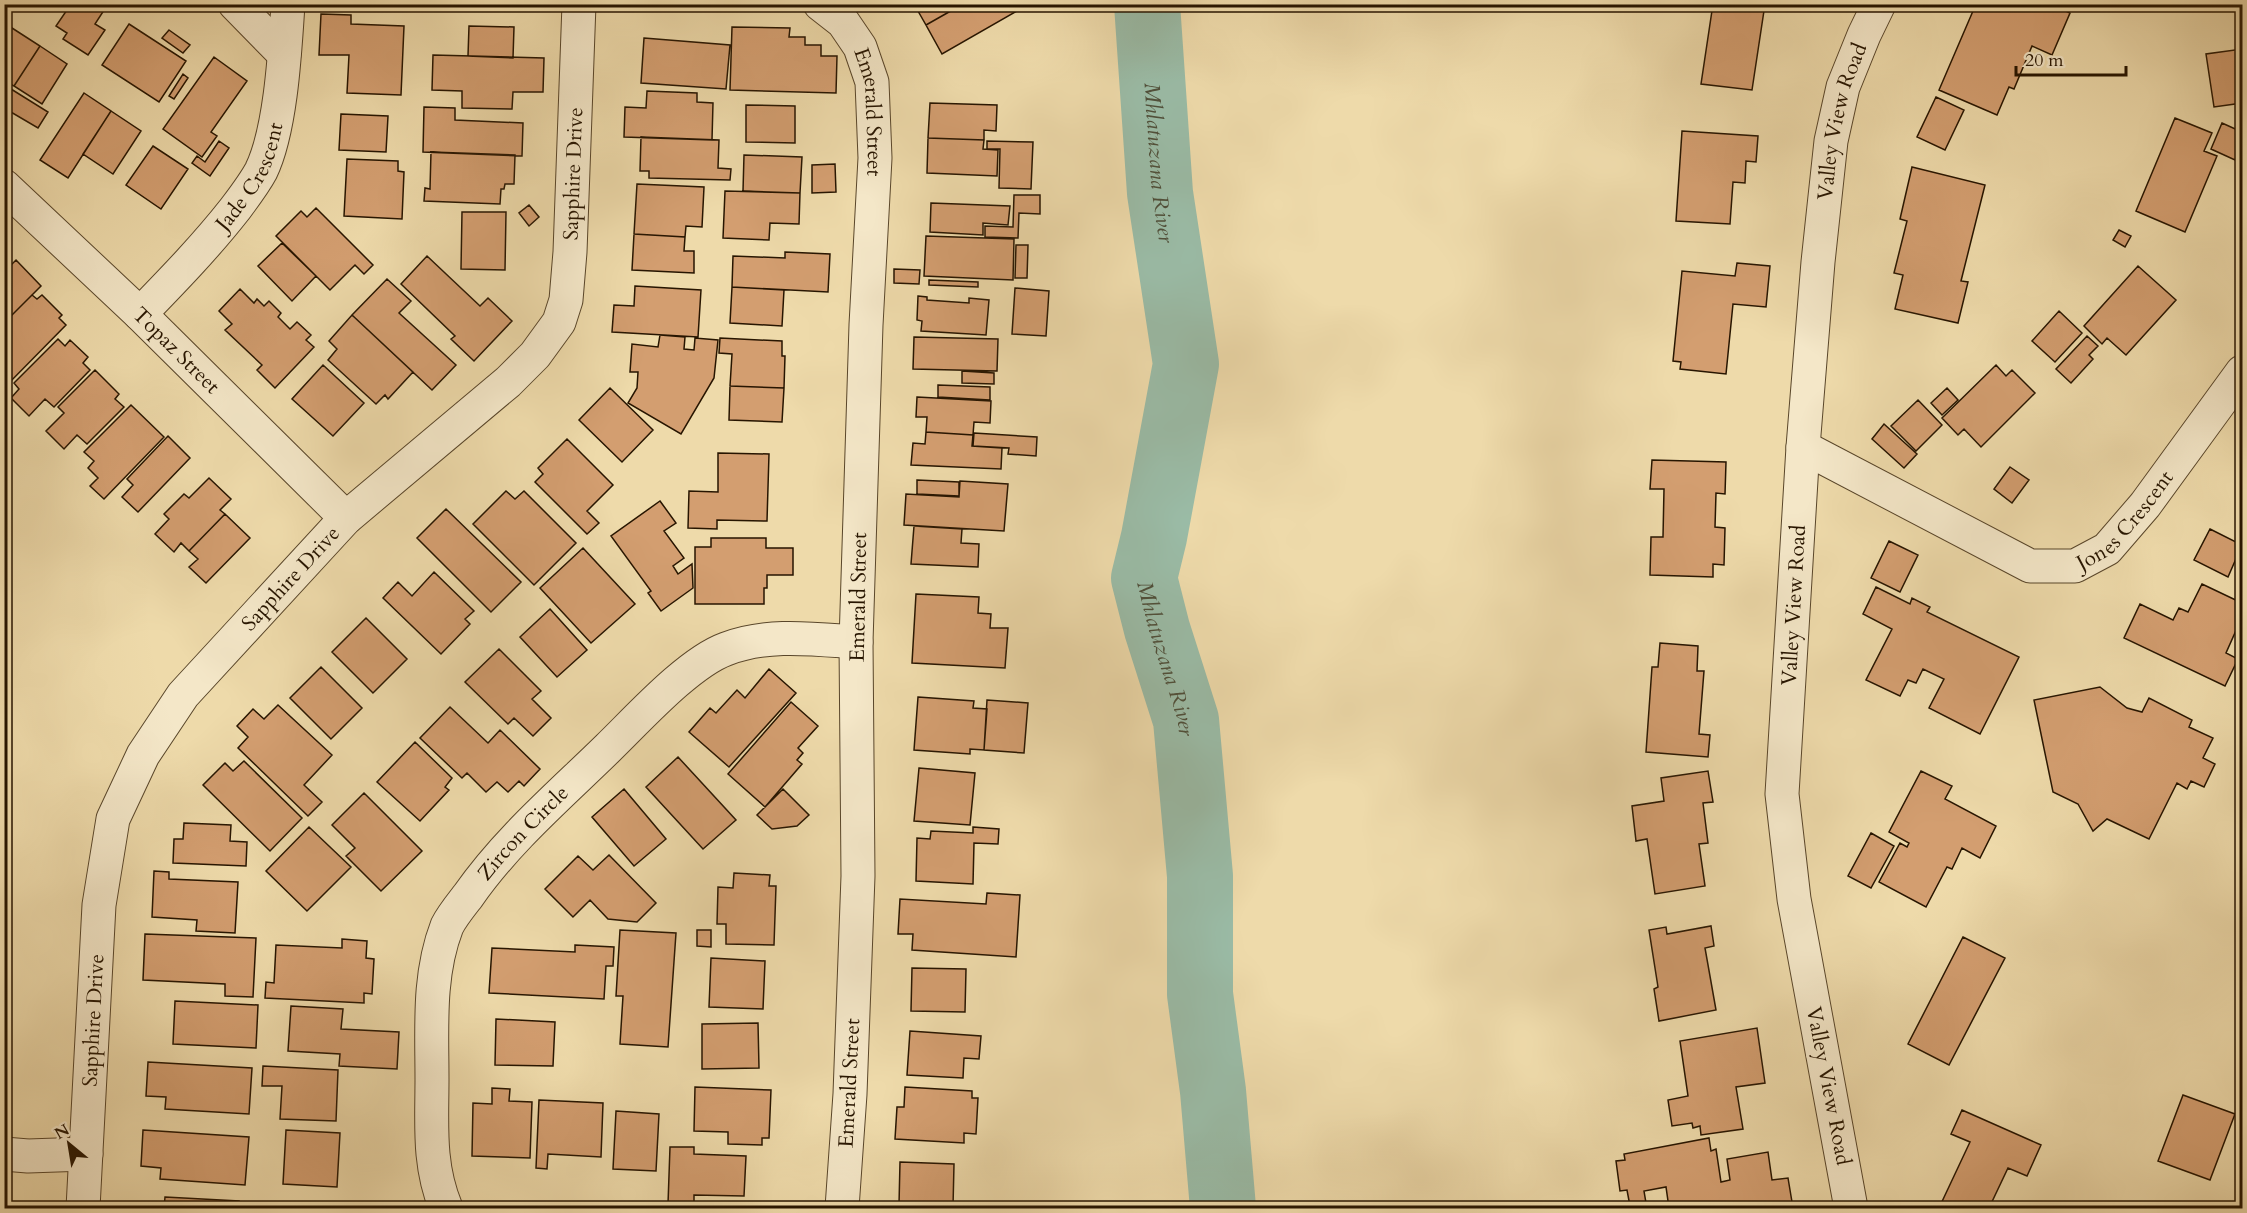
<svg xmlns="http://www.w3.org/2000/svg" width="2247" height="1213" viewBox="0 0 2247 1213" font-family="Cardo,serif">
	<rect width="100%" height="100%" fill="#eedaaa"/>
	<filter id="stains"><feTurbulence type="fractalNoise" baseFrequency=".00333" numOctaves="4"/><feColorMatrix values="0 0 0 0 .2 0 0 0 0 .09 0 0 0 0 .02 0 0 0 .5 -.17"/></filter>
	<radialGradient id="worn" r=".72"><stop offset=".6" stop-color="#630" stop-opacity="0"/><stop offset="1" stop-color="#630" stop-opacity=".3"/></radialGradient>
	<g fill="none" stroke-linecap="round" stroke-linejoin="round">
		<!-- river -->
		<path stroke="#9abba6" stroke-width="66" id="s1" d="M1147,4L1160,193L1186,364L1154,537L1144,578L1157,629L1186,720L1200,876V994L1213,1091L1223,1208"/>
	</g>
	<!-- building -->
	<path fill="#d39e70" stroke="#271500" stroke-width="1.5" d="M71,4H108L95,24L105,30L88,55L63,39L67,33L56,26Z
		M914,4H963L926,25Z
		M963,4H1020L1022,8L942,54L926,25Z
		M1713,4H1765L1752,90L1701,84Z
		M1976,4H2051L2070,13L2052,55L2032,46L2014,89L2009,87L1997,115L1939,90Z
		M321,14L351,15V24L404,26L401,95L347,93L349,55H319Z
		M129,24L186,61L159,102L102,65Z
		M469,26L514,27L513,58L468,56Z
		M732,27L790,28L789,37H805V45H821V56H837L836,93L730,90Z
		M12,28L40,46L14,86L4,81V40Z
		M169,30L190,45L183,53L162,38Z
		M644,38L730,45L726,89L641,83Z
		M40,46L67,64L42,104L14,86Z
		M2242,49V103L2214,107L2206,54Z
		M433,55L544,58L543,92H513L512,109L462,108V91L432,90Z
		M214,57L247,81L211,132L217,136L202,157L163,129Z
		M183,74L188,78L174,99L169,96Z
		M11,89L48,112L38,128L4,108V100Z
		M647,91L697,93V102L713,103L712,140L624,137L625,107L646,108Z
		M84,93L111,111L68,178L40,160Z
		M1936,97L1964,110L1945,150L1917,137Z
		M930,103L997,105L996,131L984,130V140L928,138Z
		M746,105L795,106V143L746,142Z
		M424,107L455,108V120L523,123L522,156L423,152Z
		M111,111L141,131L113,174L83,154Z
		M341,114L388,116L386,152L339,150Z
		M2175,118L2212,133L2204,151L2217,156L2185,232L2136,211Z
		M2222,123L2242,132V142L2235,160L2211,149Z
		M1682,131L1758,136L1756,162L1746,161L1745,183L1733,182L1730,224L1676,221Z
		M641,137L719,140L718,168L731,169L730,180L649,178V171H640Z
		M928,138L984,140L983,149L998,150L997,176L927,173Z
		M219,141L229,148L210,176L192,163L197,156L205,162Z
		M987,141L1033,142L1031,189L999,188L1000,149H987Z
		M153,146L188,169L161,209L126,185Z
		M431,152L515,155L514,184H505L504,189H501L500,204L424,201L425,188L430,189Z
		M744,155L802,157L800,193L743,191Z
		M347,159L398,161V171L404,172L402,219L344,216Z
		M835,164L836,192L812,193V165Z
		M1912,167L1985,185L1961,281L1968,282L1958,323L1895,309L1903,275L1894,273L1907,221L1900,219Z
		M637,184L704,187L702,227L686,226L685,237L634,234Z
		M725,191L800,193L799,224L770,223L769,240L723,238Z
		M1014,195H1040V214L1019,213L1018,238L985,237V226L1013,227Z
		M931,203L1010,206L1008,225L983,223V235L930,232Z
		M529,205L539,217L529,226L519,213Z
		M316,208L373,265L364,274L355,265L330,290L276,236L301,211L307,217Z
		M462,212H506L505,270L461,269Z
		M2119,230L2131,236L2125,247L2113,240Z
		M634,234L685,237L684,251H694V273L632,270Z
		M926,236L1014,239L1013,280L924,276Z
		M282,243L316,276L292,301L258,266Z
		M1016,245H1028L1027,278H1015Z
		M785,252L830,254L828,292L732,287L733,256L785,258Z
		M427,256L480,306L488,298L512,321L474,361L451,339L455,336L401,284Z
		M16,260L41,286L4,323V272Z
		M1737,263L1770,266L1766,307L1733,304L1726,374L1680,369L1681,362L1673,361L1682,271L1735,276Z
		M2138,266L2176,300L2126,355L2107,338L2102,344L2084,326Z
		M894,269L920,270L919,284L894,283Z
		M387,279L411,301L399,313L456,365L432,390L352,315Z
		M929,280L978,282V287L929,285Z
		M635,286L701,290L698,337L612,332L614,305L634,306Z
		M732,287L784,290L782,326L730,323Z
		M1015,288L1049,291L1046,336L1012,334Z
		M240,289L254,303L257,299L264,306L269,301L281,313L278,317L290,329L297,322L311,335L306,340L314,347L275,388L257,370L262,365L225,330L232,324L219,311Z
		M32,295L37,299L42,295L62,315L59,318L66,325L5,387L4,323Z
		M918,296L927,297V300L969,303V298L989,300L986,335L921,331L922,321L917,320Z
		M2059,311L2082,333L2055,362L2032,341Z
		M352,315L413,372L388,399L385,395L376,404L328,360L337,349L329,341Z
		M660,335L685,337L684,349L694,350L695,338L718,340L714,378L681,434L628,403L637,388L638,372H630L632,344L658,347Z
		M2087,336L2098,346L2089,355L2093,359L2071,383L2056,369Z
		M914,337L998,339L997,371L913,369Z
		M720,338L782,341V356H785L784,388L730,386L732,354L719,353Z
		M58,339L65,346L70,340L88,357L83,363L90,370L54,407L45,399L29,416L11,398L19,389L14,383Z
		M323,365L364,403L333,436L292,399Z
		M1996,365L2006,376L2012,370L2035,393L1981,447L1964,429L1958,435L1942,418Z
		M95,370L119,394L115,399L124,407L87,444L77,435L64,449L46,431L64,413L58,407Z
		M962,371L994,373V384L962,383Z
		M938,385L990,387V400L938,397Z
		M730,386L784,388L782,422L729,420Z
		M610,388L653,430L622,462L579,420Z
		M1947,388L1958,400L1942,415L1931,403Z
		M917,397L991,401L990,423L974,422L973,435L926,432L927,417H916Z
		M1918,400L1942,425L1916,451L1891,426Z
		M131,405L164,437L104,499L90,486L98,478L88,468L94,461L84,452Z
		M1884,424L1917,454L1904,468L1872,439Z
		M926,432L973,435L972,446L1002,448L1001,469L911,465L913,443L925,444Z
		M974,433L1037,437L1036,456L1008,454L1009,448L973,446Z
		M168,436L190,458L138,512L122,497L133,485L127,479Z
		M567,439L613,485L587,511L599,523L587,534L535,482L543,474L538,468Z
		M718,453L769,454L767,521L717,520V529L688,528L689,491L718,492Z
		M1652,460L1726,462L1725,494L1716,493L1715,527L1725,528L1724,565L1713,564V577L1650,575L1651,537H1663L1664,489H1650Z
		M2010,467L2029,480L2012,503L1994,489Z
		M209,478L231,499L220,510L225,514L189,551L181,543L174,552L155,534L169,519L164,514L184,494L189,498Z
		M917,480L959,482V496L917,494Z
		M960,481L1008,484L1004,531L904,525L906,494L959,497Z
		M506,491L515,499L524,491L576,543L534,585L473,524Z
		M660,501L676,523L664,531L684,558L673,566L678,574L692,564L693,588L661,611L648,593L651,591L611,536Z
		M446,509L521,582L491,612L417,538Z
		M225,514L250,538L206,583L189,567L198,559L189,551Z
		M914,526L962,529L961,543L979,544L978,567L911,564Z
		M2210,529L2242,545L2228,577L2194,560Z
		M711,538H766V548H793V575H767V588H764V604H695V547H711Z
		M1889,541L1918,555L1900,592L1871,578Z
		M583,548L635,604L591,643L540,588Z
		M434,572L474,611L465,619L470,624L441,654L383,598L398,582L412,596Z
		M2202,584L2242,603V617L2226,653L2238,659L2225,686L2124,638L2140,604L2173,620L2179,608L2188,612Z
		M1876,587L1910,604L1912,598L1930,607L1927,612L2019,657L1980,734L1929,708L1944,679L1923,669L1916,683L1908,680L1900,696L1866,680L1892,629L1863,614Z
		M916,594L979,597L978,613L991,614L990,628H1008L1005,668L912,663Z
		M550,609L587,650L557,677L520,637Z
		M366,618L407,659L373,693L332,652Z
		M1660,643L1698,646L1697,671H1704L1699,734L1710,735L1708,757L1646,752L1652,667H1658Z
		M499,649L541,691L532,699L551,718L533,736L514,718L508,724L465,682Z
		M321,667L362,708L331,739L290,698Z
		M769,669L796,693L729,767L689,732L710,708L716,713L737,690L745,698Z
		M2100,687L2127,708L2142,712L2149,698L2192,720L2189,727L2213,738L2203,758L2215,764L2204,787L2191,781L2187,789L2177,783L2149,839L2107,819L2093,831L2078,804L2053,792L2034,700Z
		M918,697L974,701L973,708L987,709L984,750L970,749V754L914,750Z
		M987,700L1028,703L1024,753L984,750Z
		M791,702L818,726L798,748L803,753L797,760L802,764L765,807L728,774Z
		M278,705L332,755L304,785L322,802L308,816L238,748L248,737L237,726L253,709L264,719Z
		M450,707L488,743L500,730L540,769L524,786L519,781L508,792L497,782L486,792L467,773L462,778L420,738Z
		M415,742L452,778L445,787L449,790L420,821L377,782Z
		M678,757L736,820L703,849L646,787Z
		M244,761L302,818L270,851L203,785L225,763L233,771Z
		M919,768L975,773L970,825L914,821Z
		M1708,771L1713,802L1703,803L1708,843L1699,844L1705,886L1655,894L1647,839L1636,841L1632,806L1664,801L1661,778Z
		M1921,771L1952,786L1945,799L1996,826L1980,858L1962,848L1952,869L1947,867L1926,907L1879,882L1900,843L1907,847L1909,843L1889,832Z
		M624,789L666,839L634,866L592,817Z
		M783,789L809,815L797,826L772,829L757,815Z
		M364,793L422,851L381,891L346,856L355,848L332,825Z
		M184,823L231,825L230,841L247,842L246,866L173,863L174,839H183Z
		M309,827L351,867L307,911L266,871Z
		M973,827L999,829L998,844L974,843L973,884L916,881L917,838L930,839L931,831L973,833Z
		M1871,833L1894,846L1871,888L1848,876Z
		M609,855L656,903L637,922L608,919L590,900L573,917L545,889L578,856L593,870Z
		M154,871L169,872V879L238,882L235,933L196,931L197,920L152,917Z
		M734,873L770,875L769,886H776L774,945L726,944V924H717L718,887L733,888Z
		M987,893L1020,895L1016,957L912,950L913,934H898L900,899L986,904Z
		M1711,926L1714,946L1705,948L1716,1010L1659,1021L1654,989L1658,987L1649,930L1666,927L1667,934Z
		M620,930L676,933L668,1047L620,1044L623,996H616Z
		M697,930H711V947L697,946Z
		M145,934L256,938L253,997L225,996V984L143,980Z
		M1963,937L2005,958L1949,1065L1908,1044Z
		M342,939L367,941L366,958L374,959L372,994L364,993V1003L265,998L266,982L274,983L276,945L342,948Z
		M575,945L614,947L613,966H606L604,999L489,993L492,948L575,952Z
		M711,958L765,961L763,1009L709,1007Z
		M912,968L966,969L965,1012L911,1011Z
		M175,1001L258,1005L256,1048L173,1044Z
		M291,1006L343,1009L341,1029L399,1032L397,1069L339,1066L340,1054L288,1051Z
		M496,1019L555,1022L553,1066L495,1065Z
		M758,1023L759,1068L702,1069V1024Z
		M1757,1028L1765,1083L1736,1087L1743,1129L1701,1135L1700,1126L1693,1128L1692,1123L1672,1126L1668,1100L1688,1096L1680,1041Z
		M910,1031L981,1036L979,1059L964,1058L963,1078L907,1075Z
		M148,1062L252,1068L249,1114L165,1109L166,1097L146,1096Z
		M263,1066L338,1070L336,1121L280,1119L282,1086H262Z
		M695,1087L771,1090L769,1138H762V1145L728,1144V1132L694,1131Z
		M905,1087L972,1091V1098H978L976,1134L964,1133V1143L895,1139L897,1107H904Z
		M492,1088L510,1089L509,1101L532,1102L530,1158L472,1156L473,1103L492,1104Z
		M2183,1095L2235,1114L2210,1180L2158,1161Z
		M539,1100L603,1103L601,1157L548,1154L547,1169L536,1168Z
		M1962,1110L2041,1145L2027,1176L2008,1168L1989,1208H1939L1970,1142L1951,1134Z
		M616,1111L659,1114L656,1171L613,1169Z
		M143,1130L249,1137L245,1185L160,1179L161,1168L141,1166Z
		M286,1130L340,1133L337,1187L283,1184Z
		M1709,1138L1711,1151L1716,1149L1721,1182L1730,1180L1727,1159L1768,1152L1772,1180L1788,1178L1793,1208H1669L1666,1187L1644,1191L1646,1203L1630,1206L1627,1190L1620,1191L1616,1161L1625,1160L1624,1154Z
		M670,1147H694V1154L746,1156L744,1196L694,1195V1205L668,1204Z
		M900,1162L954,1164L953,1207L899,1205Z
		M165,1197L239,1201L238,1208H164Z
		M287,1203L374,1207V1208H287Z"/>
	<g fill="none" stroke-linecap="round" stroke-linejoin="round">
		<!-- minor casing -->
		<g stroke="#59462a" stroke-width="35">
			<g id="minor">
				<path d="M235,4L284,54"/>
				<path id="s2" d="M820,4L843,22L860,47L872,82L875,158L866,325L856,642L858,876L850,1094L842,1208"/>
				<path id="s3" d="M4,186L140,314L346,518"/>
				<path id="s4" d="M140,314C173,280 206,246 235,209C244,197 254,184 261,171C281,130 285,50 288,4"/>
				<path id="s5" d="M1803,447L2030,566H2075L2107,549L2145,505L2242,372"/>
				<path d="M4,1154L28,1156L86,1154"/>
				<path id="s6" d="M83,1208L99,905L113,819L143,755L183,695L346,518L508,382L535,355L559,322L566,300L570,252L579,4"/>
				<path id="s7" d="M446,1208C428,1165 432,1124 432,1079C432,1027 428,975 447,926C452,916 461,905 468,896C507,840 560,795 608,748C638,719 688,663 726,649C767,633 813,639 856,642"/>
				<path id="s8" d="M1851,1208L1794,899L1782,794L1803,447L1818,262L1831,141L1843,87L1864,35L1879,4"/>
			</g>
		</g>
		<!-- minor -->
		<use href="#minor" stroke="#f4e7c8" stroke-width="33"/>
	</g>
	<g text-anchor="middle" stroke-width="6" stroke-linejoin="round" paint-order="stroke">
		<!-- street labels -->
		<g font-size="21" fill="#271500" stroke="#f4e7c8">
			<text dy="7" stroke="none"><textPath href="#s2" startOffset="126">Emerald Street</textPath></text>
			<text dy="7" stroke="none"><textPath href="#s8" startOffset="1096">Valley View Road</textPath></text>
			<text dy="7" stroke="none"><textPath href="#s4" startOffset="178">Jade Crescent</textPath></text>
			<text dy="7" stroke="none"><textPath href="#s6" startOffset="1214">Sapphire Drive</textPath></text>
			<text dy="7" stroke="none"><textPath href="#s3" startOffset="238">Topaz Street</textPath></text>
			<text dy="7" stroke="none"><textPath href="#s5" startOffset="370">Jones Crescent</textPath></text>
			<text dy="7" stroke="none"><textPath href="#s6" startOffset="692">Sapphire Drive</textPath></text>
			<text transform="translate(858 597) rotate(-89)" y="7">Emerald Street</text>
			<text dy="7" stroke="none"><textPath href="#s8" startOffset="609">Valley View Road</textPath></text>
			<text dy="7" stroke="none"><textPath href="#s7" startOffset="406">Zircon Circle</textPath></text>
			<text dy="7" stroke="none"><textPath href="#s6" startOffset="188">Sapphire Drive</textPath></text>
			<text transform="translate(849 1083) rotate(-87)" y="7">Emerald Street</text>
			<text transform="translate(1829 1086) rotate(79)" y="7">Valley View Road</text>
		</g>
		<!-- water labels -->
		<g font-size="22" font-style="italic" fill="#4f4f3a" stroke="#f4e7c8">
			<text dy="8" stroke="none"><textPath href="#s1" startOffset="159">Mhlatuzana River</textPath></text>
			<text dy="8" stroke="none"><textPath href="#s1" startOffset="664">Mhlatuzana River</textPath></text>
		</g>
	</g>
	<!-- margin -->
	<rect width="2247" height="1213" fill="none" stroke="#eedaaa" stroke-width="24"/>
	<rect x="6" y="6" width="2235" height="1201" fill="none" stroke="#271500" stroke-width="3"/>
	<rect x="12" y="12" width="2223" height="1189" fill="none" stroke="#271500" stroke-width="1.5"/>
	<!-- north arrow -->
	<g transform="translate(69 1144) rotate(330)" stroke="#f4e7c8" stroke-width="4.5" paint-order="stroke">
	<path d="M0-4.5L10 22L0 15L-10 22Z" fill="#271500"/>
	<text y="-9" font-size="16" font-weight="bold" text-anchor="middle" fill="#271500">N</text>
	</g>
	<!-- scale -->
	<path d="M2016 66v9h110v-9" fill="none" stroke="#271500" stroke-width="3"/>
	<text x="2025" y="66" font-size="18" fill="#271500" stroke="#f4e7c8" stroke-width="4.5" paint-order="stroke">20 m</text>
	<rect width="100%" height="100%" filter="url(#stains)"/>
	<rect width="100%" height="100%" fill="url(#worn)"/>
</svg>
